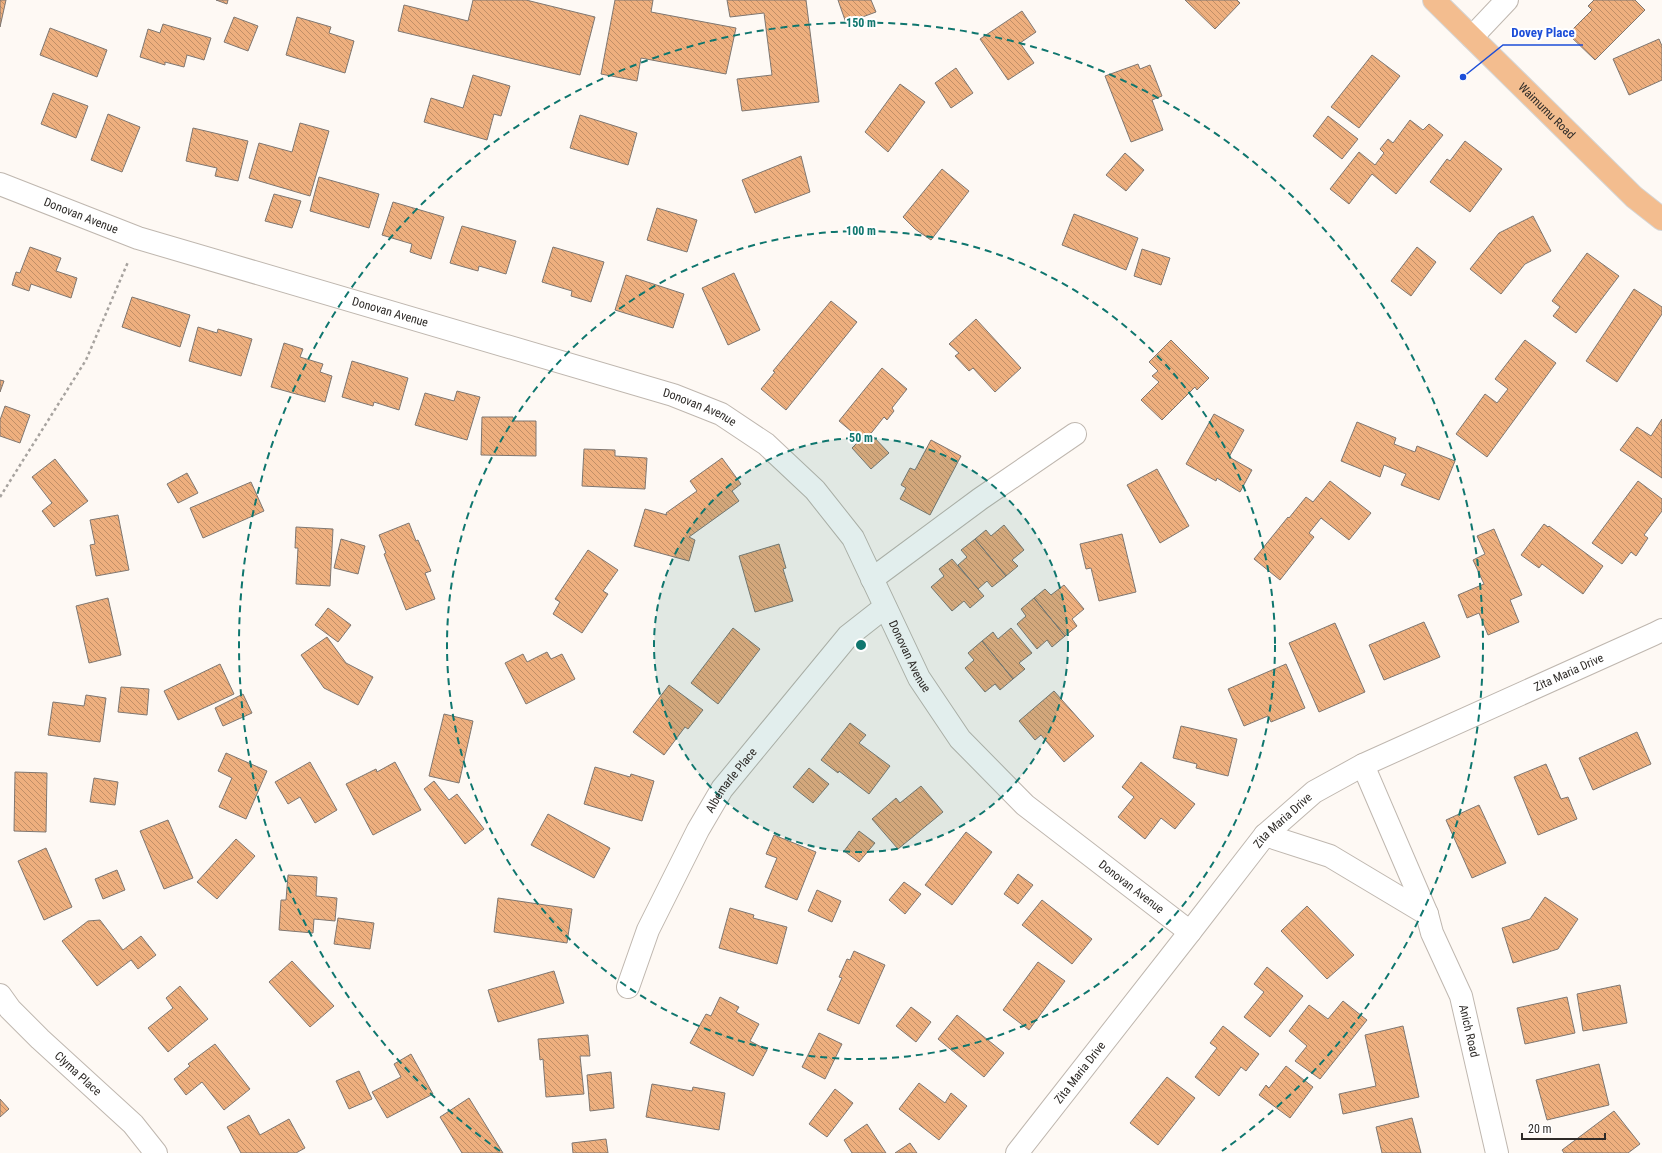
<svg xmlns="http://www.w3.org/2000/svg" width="1662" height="1153" viewBox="0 0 1662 1153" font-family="'Roboto Condensed',sans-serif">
	<defs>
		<pattern id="building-back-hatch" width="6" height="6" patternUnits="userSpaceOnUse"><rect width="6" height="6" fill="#eeaf7e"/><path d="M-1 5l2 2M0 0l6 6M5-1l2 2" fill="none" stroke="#c18f67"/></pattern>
	</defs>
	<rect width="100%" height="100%" fill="#fef9f4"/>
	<!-- building -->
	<path fill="url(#building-back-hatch)" stroke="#7f7771" d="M0,0H6L0,27Z
		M216,0H228L227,4Z
		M473,0H526L595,17L580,75L398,31L404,5L468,21Z
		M615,0H653L651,12L736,28L726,74L641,58L637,81L601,74Z
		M727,0H806L819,102L742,111L737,79L772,75L764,13L730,17Z
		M838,0H871L876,12L846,23Z
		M1185,0H1237L1240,3L1215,29Z
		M1594,0H1635L1645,10L1595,60L1568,34L1592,10L1588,6Z
		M1022,11L1036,32L1020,43L1034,63L1008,80L980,39Z
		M234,17L258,26L248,51L224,42Z
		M297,17L331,27L329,33L354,41L345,73L286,55Z
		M163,24L211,38L204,60L187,55L184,67L165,62V65L140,57L148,29L160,33Z
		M50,28L107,50L97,77L40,55Z
		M1659,39L1662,46V80L1629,95L1613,59Z
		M1372,55L1400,76L1359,128L1331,107Z
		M1138,64L1140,69L1150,65L1162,96L1152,100L1163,130L1131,142L1105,76Z
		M956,68L973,93L951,108L935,83Z
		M473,75L510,86L501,116L494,114L487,140L424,122L431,98L463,108Z
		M900,84L925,102L888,152L865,132Z
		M53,93L88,106L76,138L41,124Z
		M108,114L140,127L122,172L91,160Z
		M580,115L637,133L628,165L570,148Z
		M1328,116L1358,139L1342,159L1313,136Z
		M1410,120L1423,130L1429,124L1443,135L1396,194L1372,174L1349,204L1330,189L1359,152L1375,165L1384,153L1380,149L1388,139L1393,143Z
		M300,123L329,131L310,196L249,178L259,143L292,152Z
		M193,128L248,141L238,181L215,176L217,168L186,161Z
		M1465,141L1502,169L1470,212L1430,182L1447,159L1450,161Z
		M1125,153L1144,170L1126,191L1106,175Z
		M801,156L810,192L755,213L742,180Z
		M942,169L969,191L931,240L915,229L903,217Z
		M319,177L379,194L369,228L310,211Z
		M274,194L301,201L292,228L265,221Z
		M393,202L444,217L431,259L410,252L412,244L382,235Z
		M657,208L697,220L687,252L647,240Z
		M1074,214L1138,238L1126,270L1062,245Z
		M1533,216L1551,251L1525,264L1501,294L1470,269L1499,233Z
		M462,226L516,241L506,274L479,266L478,271L450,263Z
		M30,247L61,258L56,271L77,278L71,298L31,284L29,291L12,285L16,272L20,273Z
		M553,247L604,262L591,302L571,296L572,291L542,282Z
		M1417,247L1436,262L1411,296L1391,281Z
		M1142,249L1170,258L1161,285L1134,276Z
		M1587,253L1619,276L1576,333L1553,316L1560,307L1552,301Z
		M734,273L760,330L728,345L702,288Z
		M626,275L684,294L673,328L615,310Z
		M1634,289L1662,307V314L1617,382L1586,361Z
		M132,297L190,315L180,347L122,327Z
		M831,301L857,322L786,410L761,389L775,372L773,371Z
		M976,319L1021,368L995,392L973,368L969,371L955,356L959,353L949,344Z
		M198,327L217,333L218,329L252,339L241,376L189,361Z
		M1171,340L1209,378L1197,390L1195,387L1162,420L1141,400L1159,382L1152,376L1158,371L1149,362Z
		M1525,340L1556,363L1487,457L1456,434L1485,394L1497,403L1508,389L1495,379Z
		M284,343L303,349L300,357L323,364L320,372L332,376L325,402L271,387Z
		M352,361L408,378L399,410L374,402L373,406L342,397Z
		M882,368L907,389L892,408L894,411L887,420L884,417L864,442L839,421Z
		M0,380L4,381L0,392Z
		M457,391L480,397L467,440L415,425L425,393L454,401Z
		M5,406L30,415L20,443L0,436V420Z
		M1214,414L1244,430L1229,457L1252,470L1240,492L1217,478L1216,481L1186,464Z
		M482,417H513L514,421H536V456L481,455Z
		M1662,419V478L1620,450L1637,427L1651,436Z
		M1357,422L1396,438L1394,444L1415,452L1417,446L1455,461L1439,500L1401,485L1406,474L1384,465L1380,477L1341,461Z
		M871,434L889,453L871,469L852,448L861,439L864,442Z
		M931,440L961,456L930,515L900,499L906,488L901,485L910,468L915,470Z
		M584,449L615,450V456L647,458L645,489L582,486Z
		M722,458L741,484L732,491L739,501L689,537L695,540L689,561L634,546L645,509L667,515L666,513L697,491L690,481Z
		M55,459L88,501L54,527L42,511L52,503L32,477Z
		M1157,469L1189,526L1160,543L1127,485Z
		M187,473L198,493L178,503L167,484Z
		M1330,481L1371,513L1349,540L1321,518L1309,533L1314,537L1280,580L1254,559L1288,517L1289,518L1306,497L1313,502Z
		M1638,481L1662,499V511L1644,535L1648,538L1636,556L1631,552L1622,564L1592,543Z
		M251,482L264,511L203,538L190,508Z
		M118,515L129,570L96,576L90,545L95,544L90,520Z
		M409,523L416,541L418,540L431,571L425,573L435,599L406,610L384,554L386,553L379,535Z
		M1544,524L1548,527L1549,526L1603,566L1583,594L1542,564L1539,568L1521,555Z
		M1004,525L1024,550L1012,560L1018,566L1006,576L975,539L986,530L991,536Z
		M296,527L333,529L330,586L296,584L298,548H295Z
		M1494,529L1522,595L1510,600L1519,622L1488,635L1479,613L1467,618L1458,595L1484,584L1473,560L1485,554L1477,536Z
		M1122,534L1136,592L1099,601L1091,568L1086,569L1080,544Z
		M341,539L365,546L358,574L334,568Z
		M975,539L1006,576L992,587L987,581L978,589L958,565L967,557L961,550Z
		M779,544L786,568L783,569L793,601L755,612L739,556Z
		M588,550L618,570L603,591L608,594L582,633L553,614L560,602L555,599Z
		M952,559L984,596L970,608L964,601L952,611L931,587L944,576L939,569Z
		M1064,585L1084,609L1072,619L1077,626L1065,636L1034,598L1045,589L1051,595Z
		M108,598L121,655L89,663L76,606Z
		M1034,598L1065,636L1052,647L1047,640L1037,649L1017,624L1026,616L1021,609Z
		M328,608L351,625L338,642L315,625Z
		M1424,622L1440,657L1384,680L1369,645Z
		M1335,623L1365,692L1319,712L1289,643Z
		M733,628L760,649L718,704L691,683Z
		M1011,628L1032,653L1019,663L1025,669L1013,679L982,641L993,632L998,639Z
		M327,637L346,663L373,677L358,705L324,688L301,655Z
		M982,641L1013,679L1000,690L995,684L985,692L965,668L974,660L968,653Z
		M547,652L551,659L562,654L575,679L526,704L505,663L523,654L527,662Z
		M220,664L234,694L178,720L164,691Z
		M1286,664L1305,708L1271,722L1268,716L1244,726L1228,689Z
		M669,685L703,710L688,729L685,727L664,755L633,732Z
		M121,687L149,689L147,715L118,712Z
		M1054,691L1094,736L1064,762L1041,735L1035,740L1019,721Z
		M243,694L252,713L223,726L215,708Z
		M86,695L106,698L100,742L48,735L53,702L84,706Z
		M444,714L473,721L459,783L429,776Z
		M850,723L866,735L859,743L890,766L869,794L839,771L838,773L821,760Z
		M1181,726L1237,739L1228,776L1196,768L1197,764L1173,758Z
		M1637,732L1651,764L1593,790L1579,758Z
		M226,753L267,771L246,819L219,807L232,778L218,771Z
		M310,762L337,810L315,823L300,797L288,804L275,782Z
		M395,762L421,810L373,835L346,784L376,769L377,772Z
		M1141,762L1195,804L1175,829L1161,818L1145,839L1118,817L1134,797L1122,787Z
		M1546,764L1561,799L1568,797L1577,819L1538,835L1514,777Z
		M595,767L630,777L631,774L654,781L642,821L584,804Z
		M809,768L829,784L813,803L793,787Z
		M15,772L47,773L46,832L14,831Z
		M94,778L118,782L115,805L90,802Z
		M434,781L449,800L457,794L484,829L465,844L424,789Z
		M921,786L943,812L898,849L872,819L896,798L900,803Z
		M1479,805L1506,863L1472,878L1446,820Z
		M548,814L610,848L594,878L531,845Z
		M168,820L193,878L164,889L140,831Z
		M859,831L875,843L859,862L844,851Z
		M966,832L992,852L952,905L925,885Z
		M774,835L816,852L797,900L765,887L777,858L766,854Z
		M236,839L255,856L217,899L197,882Z
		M46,848L72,907L44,920L18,861Z
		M117,870L125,890L103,899L95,879Z
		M1018,874L1033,885L1018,904L1004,894Z
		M288,875L317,877L316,896L337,898L335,921L314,919L313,933L279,930L281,900H286Z
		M904,882L921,894L905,914L889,900Z
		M817,890L841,901L832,922L808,911Z
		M1545,897L1578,919L1558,949L1513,963L1502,928L1530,919Z
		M498,898L572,909L567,943L494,932Z
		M1042,900L1092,939L1072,964L1022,925Z
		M1307,906L1354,955L1327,979L1281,931Z
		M730,908L754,915L753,918L787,927L777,964L719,948Z
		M338,918L374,923L370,949L334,944Z
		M100,920L123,950L141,936L156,955L138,969L131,960L97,986L62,941L88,921Z
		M854,951L885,965L859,1024L827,1010L842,978L839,977L847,959L850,960Z
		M292,961L334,1006L310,1027L269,982Z
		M1038,962L1065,981L1029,1030L1003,1010Z
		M1267,967L1303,996L1270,1037L1244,1017L1264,992L1254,984Z
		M554,971L564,1003L498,1022L488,990Z
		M1620,985L1627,1023L1583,1031L1577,994Z
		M180,986L208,1019L168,1052L148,1028L173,1008L166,998Z
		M720,997L739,1007L736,1012L759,1024L750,1041L767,1050L753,1076L690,1043L706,1014L711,1016Z
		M1567,997L1575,1033L1525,1044L1517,1008Z
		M1343,1001L1367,1020L1320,1079L1295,1061L1307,1046L1289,1031L1309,1005L1328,1019Z
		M911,1007L931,1022L916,1042L896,1026Z
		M957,1015L1004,1053L984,1077L938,1039Z
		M1223,1026L1259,1054L1246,1071L1241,1067L1219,1096L1195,1077L1217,1048L1210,1043Z
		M1403,1026L1419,1097L1343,1114L1339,1094L1376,1086L1365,1035Z
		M819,1033L842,1044L825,1079L802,1067Z
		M588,1035L590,1056H580L584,1094L546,1097L543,1059L540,1060L538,1039Z
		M215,1044L250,1089L224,1110L202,1082L186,1095L174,1079L190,1066L188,1064Z
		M411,1054L433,1094L387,1118L372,1092L401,1077L394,1064Z
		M1599,1064L1609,1105L1547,1120L1536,1080Z
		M1286,1066L1313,1087L1290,1118L1259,1095L1266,1085L1269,1088Z
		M359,1071L372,1099L349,1109L336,1081Z
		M611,1072L614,1108L590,1111L587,1075Z
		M1167,1077L1195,1098L1158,1145L1130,1123Z
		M919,1083L945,1103L951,1093L967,1106L939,1140L899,1109Z
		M652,1084L692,1091L693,1087L725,1093L719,1130L646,1117Z
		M835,1089L853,1103L827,1137L809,1124Z
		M469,1098L503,1153H462L440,1117Z
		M0,1099L9,1109L0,1117Z
		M1614,1111L1640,1144L1628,1153H1564L1562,1150Z
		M249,1115L260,1135L289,1119L305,1148L296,1153H241L227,1127Z
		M1412,1118L1421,1153H1382L1376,1127Z
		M867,1124L886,1153H852L844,1140Z
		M606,1139L608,1153H573L572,1143Z
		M910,1143L917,1153H895Z"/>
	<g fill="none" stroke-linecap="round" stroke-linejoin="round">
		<!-- minor casing -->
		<g stroke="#bfb7af" stroke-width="24">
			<g id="minor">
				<path d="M1472,37L1507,0"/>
				<path id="s1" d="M0,184L138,238L673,395L721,414L766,444L815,490L853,538L919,678L960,739L1025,805L1190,932"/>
				<path d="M872,579L980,499L1075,434"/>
				<path id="s2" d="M1363,765L1427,914L1432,933L1461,996L1497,1153"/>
				<path d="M1265,835L1330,856L1427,914"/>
				<path id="s3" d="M628,987L648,930L698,830L722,789L848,636L885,607"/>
				<path id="s4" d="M0,995L10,1009L40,1039L133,1124L156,1153"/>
				<path id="s5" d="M1017,1153L1190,932L1265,835L1314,792L1363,765L1654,634L1662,630"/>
			</g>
		</g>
		<!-- major casing -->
		<g stroke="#d5d5d4" stroke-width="24">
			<g id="major">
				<path id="s6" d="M1434,0L1634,197L1662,219"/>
			</g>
		</g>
		<!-- path -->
		<path stroke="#a7a39f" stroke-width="2.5" stroke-dasharray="3 3" stroke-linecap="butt" d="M0,497L86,360L128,262"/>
		<!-- minor -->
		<use href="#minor" stroke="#fff" stroke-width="22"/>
		<!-- major -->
		<use href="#major" stroke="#f3bd8f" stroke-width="22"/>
	</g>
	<!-- distance rings -->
	<circle cx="861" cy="645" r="207" fill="#0f766e" fill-opacity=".12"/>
	<g fill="none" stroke="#0f766e" stroke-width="2" stroke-dasharray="7 5">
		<circle cx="861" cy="645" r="207"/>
		<circle cx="861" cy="645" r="414"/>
		<path d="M500 1151A622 622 0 1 1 1222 1151"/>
	</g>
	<g text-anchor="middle" stroke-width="4" stroke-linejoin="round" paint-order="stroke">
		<!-- street labels -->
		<g font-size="12" fill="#2e2b28" stroke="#fff">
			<text dy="4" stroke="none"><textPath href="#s6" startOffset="158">Waimumu Road</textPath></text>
			<text dy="4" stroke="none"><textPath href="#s1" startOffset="87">Donovan Avenue</textPath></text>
			<text dy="4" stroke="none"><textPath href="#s1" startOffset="411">Donovan Avenue</textPath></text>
			<text dy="4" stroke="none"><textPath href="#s1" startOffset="735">Donovan Avenue</textPath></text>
			<text dy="4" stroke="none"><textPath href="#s1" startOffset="1071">Donovan Avenue</textPath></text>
			<text dy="4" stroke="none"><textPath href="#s5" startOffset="750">Zita Maria Drive</textPath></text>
			<text dy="4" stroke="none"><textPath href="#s3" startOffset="232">Albemarle Place</textPath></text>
			<text dy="4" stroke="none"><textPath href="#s5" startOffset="426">Zita Maria Drive</textPath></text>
			<text dy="4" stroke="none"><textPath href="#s1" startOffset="1395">Donovan Avenue</textPath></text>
			<text dy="4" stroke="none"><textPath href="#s2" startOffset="287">Anich Road</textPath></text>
			<text dy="4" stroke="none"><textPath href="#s5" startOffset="102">Zita Maria Drive</textPath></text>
			<text dy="4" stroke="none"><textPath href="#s4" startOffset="111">Clyma Place</textPath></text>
		</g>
	</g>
	<circle cx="861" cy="645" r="6" fill="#0f766e" stroke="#fff" stroke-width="2"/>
	<g font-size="12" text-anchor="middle" font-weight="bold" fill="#0f766e" stroke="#fff" stroke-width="4" stroke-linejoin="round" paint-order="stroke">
		<text x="861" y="27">150 m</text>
		<text x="861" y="235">100 m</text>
		<text x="861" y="442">50 m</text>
	</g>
	<!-- callouts -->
	<path fill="none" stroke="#1d4ed8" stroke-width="1.5" d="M1463 77L1503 45H1583"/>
	<circle fill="#1d4ed8" stroke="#fff" stroke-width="1.5" cx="1463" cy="77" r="4"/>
	<g font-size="13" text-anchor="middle" font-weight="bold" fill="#1d4ed8" stroke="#fff" stroke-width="4" stroke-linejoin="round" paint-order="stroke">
		<text x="1543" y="37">Dovey Place</text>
	</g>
	<!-- scale -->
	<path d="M1522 1133v6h83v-6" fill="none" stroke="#2e2b28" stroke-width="2"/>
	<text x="1528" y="1133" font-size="12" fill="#2e2b28" stroke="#ffffff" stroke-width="3" paint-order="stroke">20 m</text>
</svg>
